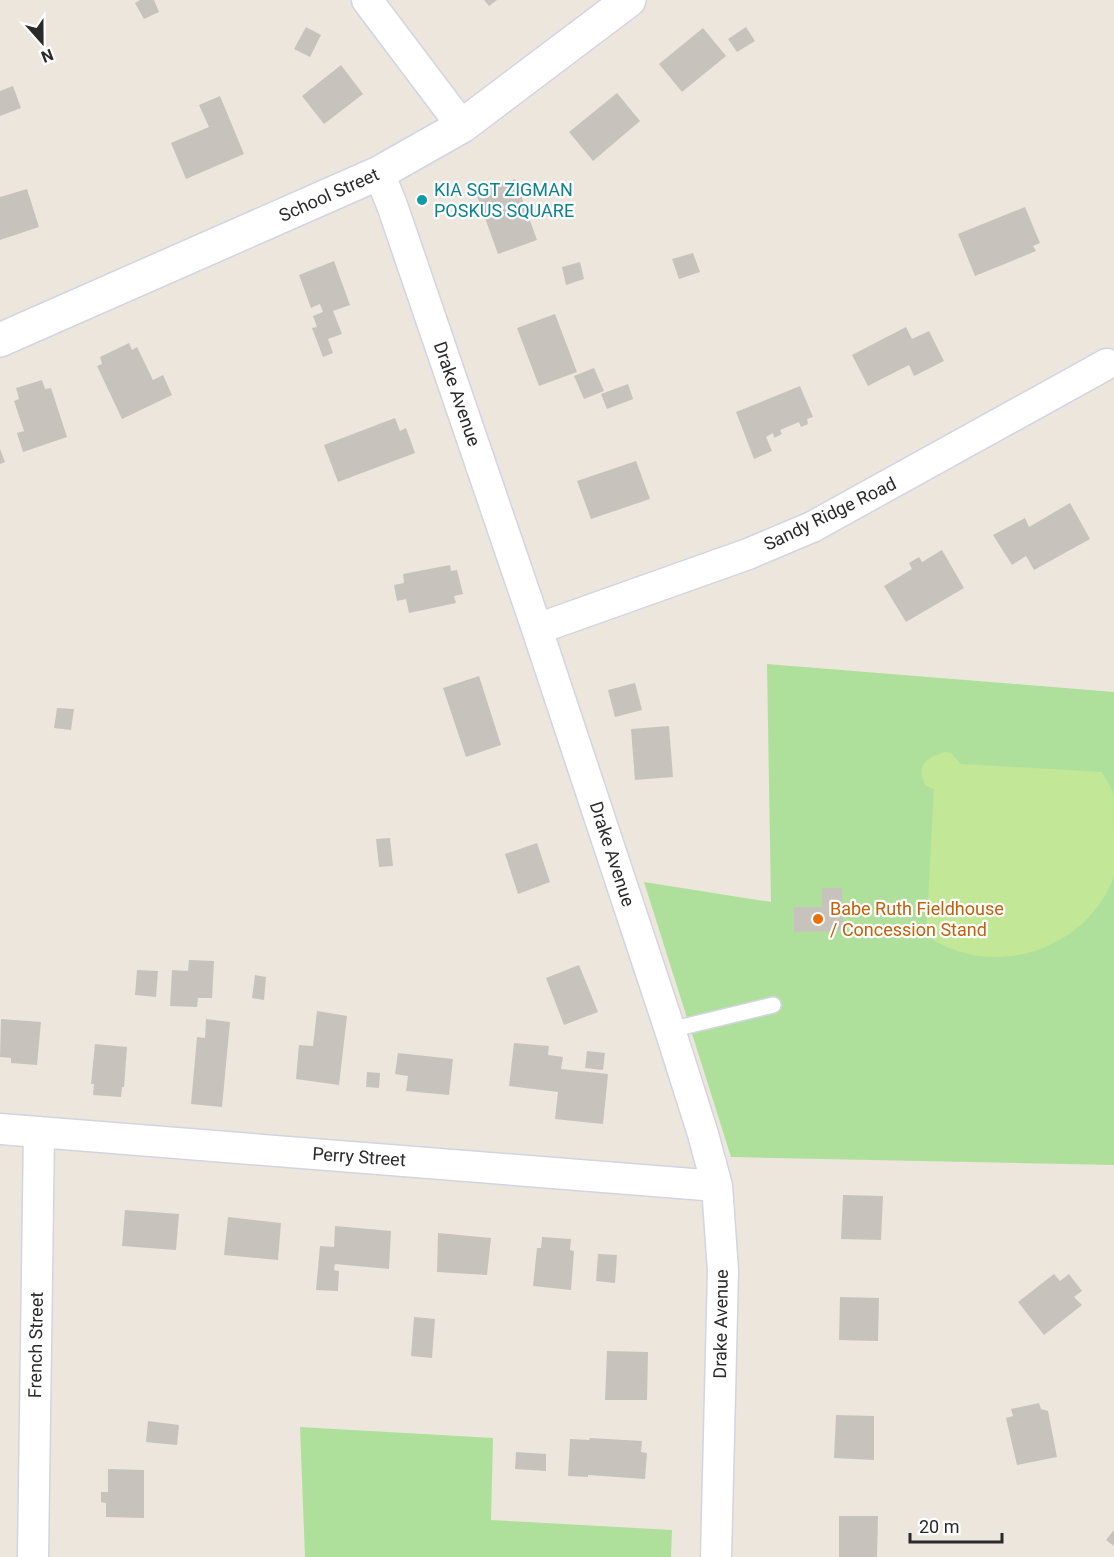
<svg xmlns="http://www.w3.org/2000/svg" width="1114" height="1557" viewBox="0 0 1114 1557" font-family="Roboto,sans-serif">
	<rect width="100%" height="100%" fill="#ece6dc"/>
	<!-- green -->
	<path fill="#afe09b" d="M767,664L1114,692V1165L731,1157L644,882L771,902Z
		M300,1427L493,1438L491,1520L672,1530L671,1557H305Z"/>
	<!-- pitch -->
	<path fill="#c1e797" d="M945,752L951,753L961,764L1102,772C1105,778 1110,785 1113,792C1114,803 1114,821 1114,833C1114,846 1114,861 1114,874C1112,887 1102,901 1095,910C1055,960 978,973 926,935L934,789L926,786C915,766 925,758 945,752Z"/>
	<!-- building -->
	<path fill="#c7c3bc" d="M140,0H154L159,12L144,19L135,3Z
		M484,0H497L489,6Z
		M306,27L321,35L310,57L294,49Z
		M746,27L755,41L737,52L728,39Z
		M703,28L726,56L682,92L659,64Z
		M341,65L363,94L324,124L302,96Z
		M13,86L21,108L0,116V91Z
		M617,93L640,121L593,161L569,132Z
		M220,96L244,154L186,179L171,143L209,127L199,105Z
		M515,179L537,240L498,254L476,193Z
		M27,189L39,227L0,240V197Z
		M1025,207L1040,243L1033,246L1036,251L975,276L958,234Z
		M693,253L700,272L679,279L672,259Z
		M334,261L350,305L333,311L342,334L328,339L333,353L323,357L312,328L317,327L313,316L323,312L320,304L311,308L299,275Z
		M580,262L584,279L566,285L562,267Z
		M555,314L577,372L539,386L517,328Z
		M906,327L912,339L929,331L944,361L914,376L909,365L868,386L852,355Z
		M129,343L132,350L137,347L153,380L163,375L172,395L122,419L97,366L102,364L100,357Z
		M594,368L604,391L584,399L574,376Z
		M42,380L45,389L51,388L67,437L23,452L17,433L24,431L14,401L19,399L16,388Z
		M628,384L633,399L607,409L601,394Z
		M800,386L813,417L807,419L808,424L801,427L799,422L780,430L782,434L774,438L773,433L766,437L772,451L754,459L736,412Z
		M395,418L400,431L406,428L415,453L338,482L324,445Z
		M0,449L5,462L0,464Z
		M636,461L650,499L591,519L577,481Z
		M1070,503L1090,539L1034,570L1026,556L1012,565L993,535L1025,518L1029,527Z
		M942,550L964,588L906,622L884,586L912,569L909,563L919,557L922,562Z
		M450,565L451,571L457,570L463,594L454,596L456,603L409,613L406,599L397,601L394,585L404,583L403,574Z
		M479,676L501,745L466,757L443,688Z
		M635,683L642,710L615,717L608,690Z
		M57,708L74,709L71,730L54,728Z
		M669,726L673,777L635,780L631,729Z
		M390,838L393,866L379,867L376,839Z
		M537,843L550,882L518,894L505,854Z
		M822,888H842L843,931L794,932V907H822Z
		M189,960L214,961L212,998H198L197,1007L170,1006L172,970L188,971Z
		M579,965L598,1012L564,1025L546,978Z
		M137,970L158,971L156,997L135,995Z
		M255,975L266,977L264,1000L252,998Z
		M317,1011L347,1016L339,1085L296,1079L299,1045L313,1046Z
		M1,1019L41,1022L37,1065L11,1063V1058L0,1057Z
		M206,1019L230,1022L222,1107L191,1104L197,1037L205,1038Z
		M514,1043L549,1046L548,1055L563,1057L561,1069L608,1074L603,1124L555,1119L558,1092L509,1086Z
		M95,1044L127,1047L124,1087H122L121,1097L93,1095L94,1084H91Z
		M587,1051L605,1053L603,1070L585,1068Z
		M398,1053L453,1059L449,1095L406,1091L408,1076L395,1074Z
		M367,1072L380,1073L379,1088L366,1087Z
		M843,1195L883,1196L881,1240L841,1239Z
		M125,1210L179,1214L176,1250L122,1246Z
		M228,1217L281,1223L278,1260L224,1255Z
		M335,1226L391,1231L389,1269L335,1264L334,1270L339,1271L338,1291L316,1290L320,1246L334,1247Z
		M438,1233L491,1238L487,1275L437,1272Z
		M542,1237L571,1239L570,1250L574,1251L571,1290L533,1286L537,1248H541Z
		M598,1254L617,1255L615,1283L596,1281Z
		M1054,1274L1060,1281L1069,1274L1082,1291L1074,1297L1082,1305L1044,1335L1018,1302Z
		M840,1297L879,1298L878,1341L839,1340Z
		M414,1317L435,1319L432,1358L411,1356Z
		M607,1351L648,1352L647,1400H605Z
		M1039,1403L1041,1409L1048,1411L1057,1457L1017,1465L1006,1418L1013,1416L1011,1409Z
		M836,1415L874,1416V1460L834,1458Z
		M148,1421L179,1425L177,1445L146,1442Z
		M590,1438L642,1441L641,1452L647,1453L645,1479L588,1475V1477L568,1476L570,1439L589,1440Z
		M516,1452L546,1454V1471L515,1469Z
		M108,1469L144,1470V1518L106,1517V1503L101,1502V1492H108Z
		M839,1516H878L877,1557H839Z
		M1114,1530V1546L1106,1540Z"/>
	<g fill="none" stroke-linecap="round" stroke-linejoin="round">
		<!-- service casing -->
		<g stroke="#d2d4e2" stroke-width="18">
			<path id="service" d="M670,1030L773,1005"/>
		</g>
		<!-- minor casing -->
		<g stroke="#d2d4e2" stroke-width="33">
			<path id="minor" d="M367,0L462,126
				M379,173L392,205L537,629L670,1030L703,1134L717,1186L723,1271L716,1557
				M537,629L748,554L812,527L1107,364
				M0,1129L717,1186
				M33,1557L39,1132"/>
		</g>
		<!-- tertiary casing -->
		<g stroke="#d2d4e2" stroke-width="36">
			<path id="tertiary" d="M0,340L379,173L462,126L629,0"/>
		</g>
		<!-- service -->
		<use href="#service" stroke="#fff" stroke-width="15"/>
		<!-- minor -->
		<use href="#minor" stroke="#fff" stroke-width="30"/>
		<!-- tertiary -->
		<use href="#tertiary" stroke="#fff" stroke-width="33"/>
	</g>
	<!-- markers -->
	<circle fill="#0f9aa8" stroke="#fff" stroke-width="2" cx="422" cy="200" r="6"/>
	<circle fill="#e8710a" stroke="#fff" stroke-width="2" cx="818" cy="919" r="6"/>
	<g text-anchor="middle" stroke-width="4.5" stroke-linejoin="round" paint-order="stroke">
		<!-- culture labels -->
		<g font-size="18" fill="#0d838f" stroke="#fff" text-anchor="start">
			<text x="434" y="196">KIA SGT ZIGMAN<tspan x="434" dy="21">POSKUS SQUARE</tspan></text>
		</g>
		<!-- street labels -->
		<g font-size="18" fill="#2a2a2a" stroke="#fff">
			<text transform="translate(329 195) rotate(-24)" y="6">School Street</text>
			<text transform="translate(457 394) rotate(71)" y="6">Drake Avenue</text>
			<text transform="translate(830 514) rotate(-26)" y="6">Sandy Ridge Road</text>
			<text transform="translate(612 854) rotate(72)" y="6">Drake Avenue</text>
			<text transform="translate(359 1157) rotate(4)" y="6">Perry Street</text>
			<text transform="translate(721 1324) rotate(-89)" y="6">Drake Avenue</text>
			<text transform="translate(36 1345) rotate(-89)" y="6">French Street</text>
		</g>
		<!-- food labels -->
		<g font-size="18" fill="#c56008" stroke="#fff" text-anchor="start">
			<text x="830" y="915">Babe Ruth Fieldhouse<tspan x="830" dy="21">/ Concession Stand</tspan></text>
		</g>
	</g>
	<!-- north arrow -->
	<g transform="translate(42 42) rotate(159)" stroke="#ffffff" stroke-width="4.5" paint-order="stroke">
	<path d="M0-4.5L10 22L0 15L-10 22Z" fill="#2a2a2a"/>
	<text y="-9" font-size="16" font-weight="bold" text-anchor="middle" fill="#2a2a2a">N</text>
	</g>
	<!-- scale -->
	<path d="M910 1533v9h92v-9" fill="none" stroke="#2a2a2a" stroke-width="3"/>
	<text x="919" y="1533" font-size="18" fill="#2a2a2a" stroke="#ffffff" stroke-width="4.5" paint-order="stroke">20 m</text>
</svg>
